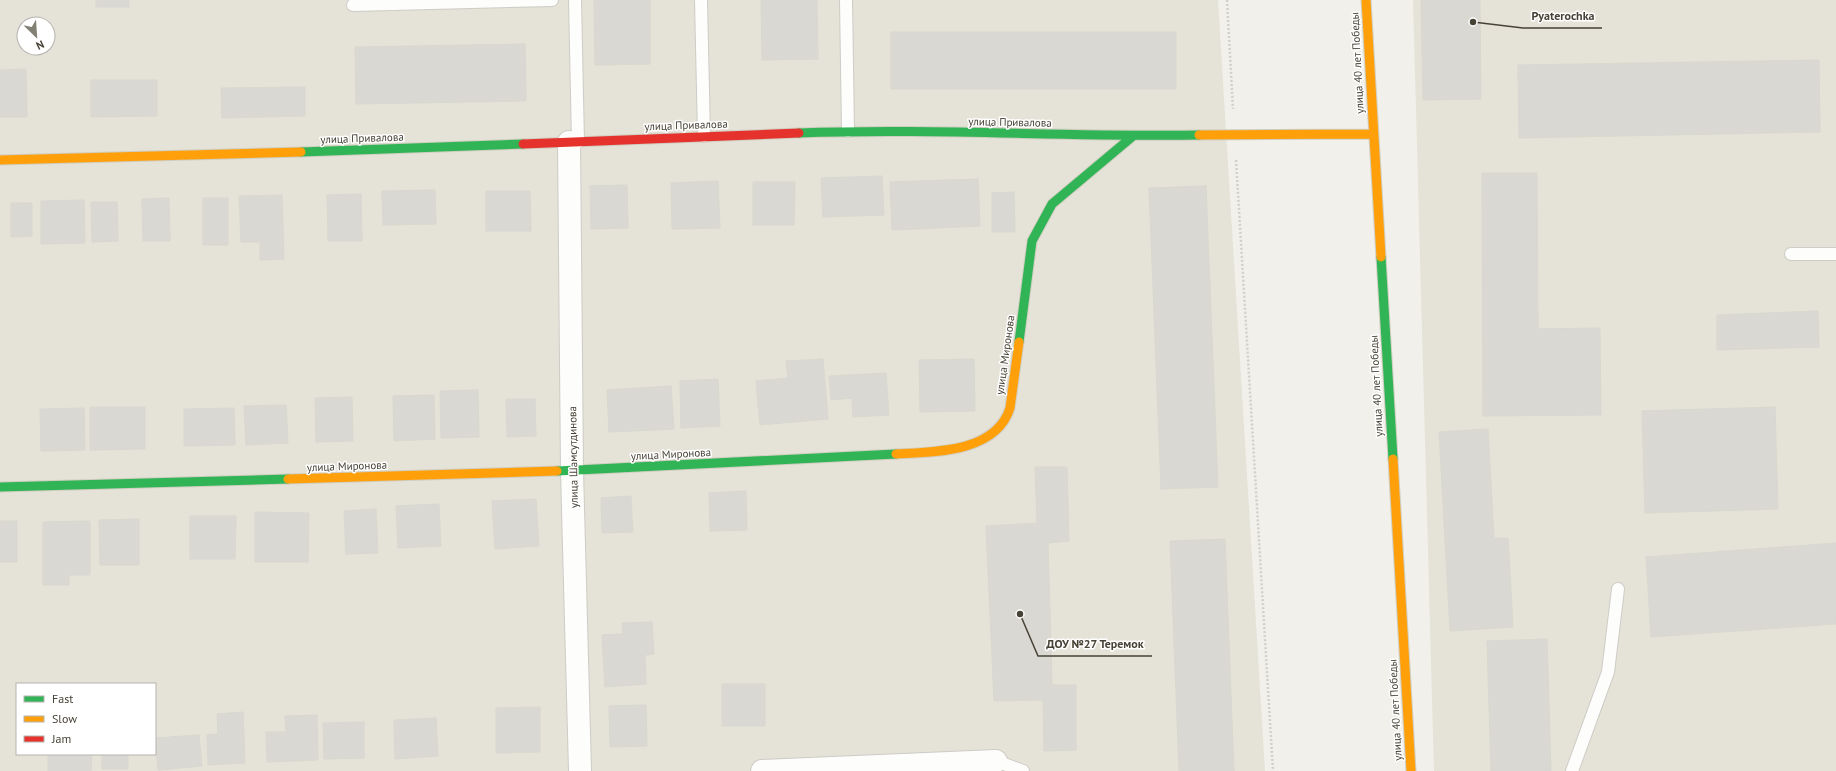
<svg xmlns="http://www.w3.org/2000/svg" width="1836" height="771" viewBox="0 0 1836 771" font-family="'PT Sans',sans-serif">
	<rect width="100%" height="100%" fill="#f1f0ea"/>
	<!-- residential -->
	<path fill="#e5e2d7" fill-rule="evenodd" d="M0,0H1218L1265,771H0ZM24,24H48V48H24ZM17,684H155V754H17Z
		M1413,0H1836V771H1434Z"/>
	<!-- building -->
	<path fill="#dad8d2" stroke="#d9d7d0" d="M96,0H129V7H96Z
		M594,0H650V64L595,65Z
		M761,0H817L818,59L762,60Z
		M1421,0H1480L1481,99L1423,100Z
		M891,32H1176V89H891Z
		M525,44L526,101L356,104L355,47Z
		M1819,60L1820,132L1519,138L1518,65Z
		M26,69L27,117H0V70Z
		M91,80H157V116L91,117Z
		M305,87V116L222,118L221,88Z
		M1482,173H1537L1538,329L1600,328L1601,415L1483,416Z
		M882,176L884,215L823,217L821,178Z
		M978,179L980,226L892,230L890,182Z
		M718,181L720,228L672,229L671,183Z
		M753,182H795L794,225H753Z
		M627,185L628,228L591,229L590,186Z
		M1206,186L1218,487L1161,489L1149,188Z
		M435,190L436,224L383,225L382,191Z
		M486,191H530L531,231H486Z
		M1014,192L1015,232H992V193Z
		M361,194L362,241H328L327,195Z
		M282,195L284,259L260,260V242H241L239,196Z
		M169,198L170,241H143L142,199Z
		M203,198H228V245H203Z
		M84,200L85,243L41,244V201Z
		M91,202H117L118,241L92,242Z
		M11,203H32V236L11,237Z
		M1818,311L1819,347L1717,350V315Z
		M823,359L828,419L760,425L756,381L788,378L786,361Z
		M974,359L975,411L920,412L919,360Z
		M886,373L889,415L853,417L852,398L831,400L829,376Z
		M718,379L720,426L681,428L680,381Z
		M671,386L674,429L609,432L607,390Z
		M478,390L479,437L441,438L440,391Z
		M434,395L435,439L394,441L393,396Z
		M352,397L353,441L316,442L315,398Z
		M506,399H535L536,436L507,437Z
		M286,405L288,443L246,445L244,406Z
		M90,407H145V449L90,450Z
		M1775,407L1778,509L1645,513L1642,411Z
		M84,408L85,450L41,451L40,409Z
		M234,408L235,445L184,446V409Z
		M1488,429L1494,538H1508L1513,627L1450,631L1439,432Z
		M1035,467H1067L1069,541L1048,543L1052,685H1076V750L1044,751L1043,700L994,701L986,526L1037,523Z
		M746,491L747,530L710,531L709,493Z
		M631,496L633,532L602,533L601,498Z
		M536,499L539,546L495,549L492,501Z
		M439,504L441,546L398,548L396,506Z
		M376,509L378,553L346,554L344,511Z
		M255,512L309,513L308,562H255Z
		M190,516H236L235,559H190Z
		M139,519V565H100L99,520Z
		M0,521H17V562H0Z
		M90,521V575H69V585H43V522Z
		M1225,539L1234,771H1179L1170,541Z
		M1836,543V624L1651,637L1646,557Z
		M652,622L654,654L645,655L646,684L605,687L602,635L623,634L622,623Z
		M1547,639L1551,771H1491L1487,641Z
		M722,684H765V726H722Z
		M646,705L647,746L610,747L609,706Z
		M540,707V752L496,753V708Z
		M243,712L245,763L208,765L207,735L218,734L217,714Z
		M317,715L318,760L267,762L266,732H286L285,716Z
		M436,718L438,756L395,759L394,720Z
		M364,722V758L324,759L323,723Z
		M199,735L202,766L158,770L155,738Z
		M48,754H92L91,771H48Z
		M102,754H128V769H102Z"/>
	<g fill="none" stroke-linecap="round" stroke-linejoin="round">
		<!-- lane casing -->
		<g stroke="#cdccc6" stroke-width="14">
			<path id="lane" d="M575,0L578,142
				M701,0L704,136
				M846,0L848,131
				M353,5L552,0
				M1791,254H1836
				M996,761L1023,771
				M1572,771L1608,672L1618,589"/>
		</g>
		<!-- street casing -->
		<g stroke="#cdccc6" stroke-width="24">
			<path id="street" d="M569,142L572,471L580,771
				M762,771L996,761"/>
		</g>
		<!-- fast casing -->
		<g stroke="#d0cec1" stroke-width="11">
			<path id="fast" d="M799,133C932,128 1066,137 1199,135
				M301,152L523,144
				M1381,257L1393,459
				M1019,342L1032,241L1052,204L1133,136
				M557,471L896,454
				M0,487L288,479"/>
		</g>
		<!-- slow casing -->
		<g stroke="#d0cec1" stroke-width="11">
			<path id="slow" d="M1366,0L1381,257
				M1199,135L1373,134
				M0,160L301,152
				M896,454C933,452 996,453 1010,408L1019,342
				M1393,459L1411,771
				M288,479L557,471"/>
		</g>
		<!-- jam casing -->
		<g stroke="#d0cec1" stroke-width="11">
			<path id="jam" d="M523,144L799,133"/>
		</g>
		<!-- path -->
		<path stroke="#d1d0ca" stroke-width="2.5" stroke-dasharray="2 2" stroke-linecap="butt" d="M1227,0L1233,109
			M1236,160L1273,771"/>
		<!-- lane -->
		<use href="#lane" stroke="#fdfdfc" stroke-width="12"/>
		<!-- street -->
		<use href="#street" stroke="#fdfdfc" stroke-width="22"/>
		<!-- fast -->
		<use href="#fast" stroke="#30b455" stroke-width="9"/>
		<!-- slow -->
		<use href="#slow" stroke="#ff9f0a" stroke-width="9"/>
		<!-- jam -->
		<use href="#jam" stroke="#e5322d" stroke-width="9"/>
	</g>
	<g text-anchor="middle" stroke-width="3" stroke-linejoin="round" paint-order="stroke">
		<!-- street labels -->
		<g font-size="11" fill="#474236" stroke="#fff">
			<text transform="translate(1357 63) rotate(-93)" y="4">улица 40 лет Победы</text>
			<text transform="translate(1010 122) rotate(1)" y="4">улица Привалова</text>
			<text transform="translate(686 125) rotate(-2)" y="4">улица Привалова</text>
			<text transform="translate(362 138) rotate(-2)" y="4">улица Привалова</text>
			<text transform="translate(1005 355) rotate(-82)" y="4">улица Миронова</text>
			<text transform="translate(1376 386) rotate(-93)" y="4">улица 40 лет Победы</text>
			<text transform="translate(671 454) rotate(-3)" y="4">улица Миронова</text>
			<text transform="translate(573 457) rotate(-91)" y="4">улица Шамсутдинова</text>
			<text transform="translate(347 466) rotate(-2)" y="4">улица Миронова</text>
			<text transform="translate(1395 710) rotate(-93)" y="4">улица 40 лет Победы</text>
		</g>
	</g>
	<!-- callouts -->
	<path fill="none" stroke="#474236" stroke-width="1.5" d="M1473 22L1523 28H1602M1020 614L1038 656H1152"/>
	<g fill="#474236" stroke="#fff" stroke-width="1.5">
		<circle cx="1473" cy="22" r="4"/>
		<circle cx="1020" cy="614" r="4"/>
	</g>
	<g font-size="12" text-anchor="middle" font-weight="bold" fill="#474236" stroke="#fff" stroke-width="3" stroke-linejoin="round" paint-order="stroke">
		<text x="1563" y="20">Pyaterochka</text>
		<text x="1095" y="648">ДОУ №27 Теремок</text>
	</g>
	<!-- legend -->
	<rect x="16" y="683" width="140" height="72" fill="#ffffff" stroke="#b5b3af"/>
	<rect x="24" y="696" width="20" height="6" fill="#30b455" stroke="#b5b3af"/>
	<text x="52" y="703" font-size="12" fill="#474236">Fast</text>
	<rect x="24" y="716" width="20" height="6" fill="#ff9f0a" stroke="#b5b3af"/>
	<text x="52" y="723" font-size="12" fill="#474236">Slow</text>
	<rect x="24" y="736" width="20" height="6" fill="#e5322d" stroke="#b5b3af"/>
	<text x="52" y="743" font-size="12" fill="#474236">Jam</text>
	<!-- north arrow -->
	<g transform="translate(36 36) rotate(155)"><circle r="19" fill="#ffffff" stroke="#b5b3af"/>
	<path d="M0-3L7 15L0 10L-7 15Z" fill="#827f75"/>
	<text y="-6" font-size="11" font-weight="bold" text-anchor="middle" fill="#474236">N</text>
	</g>
</svg>
